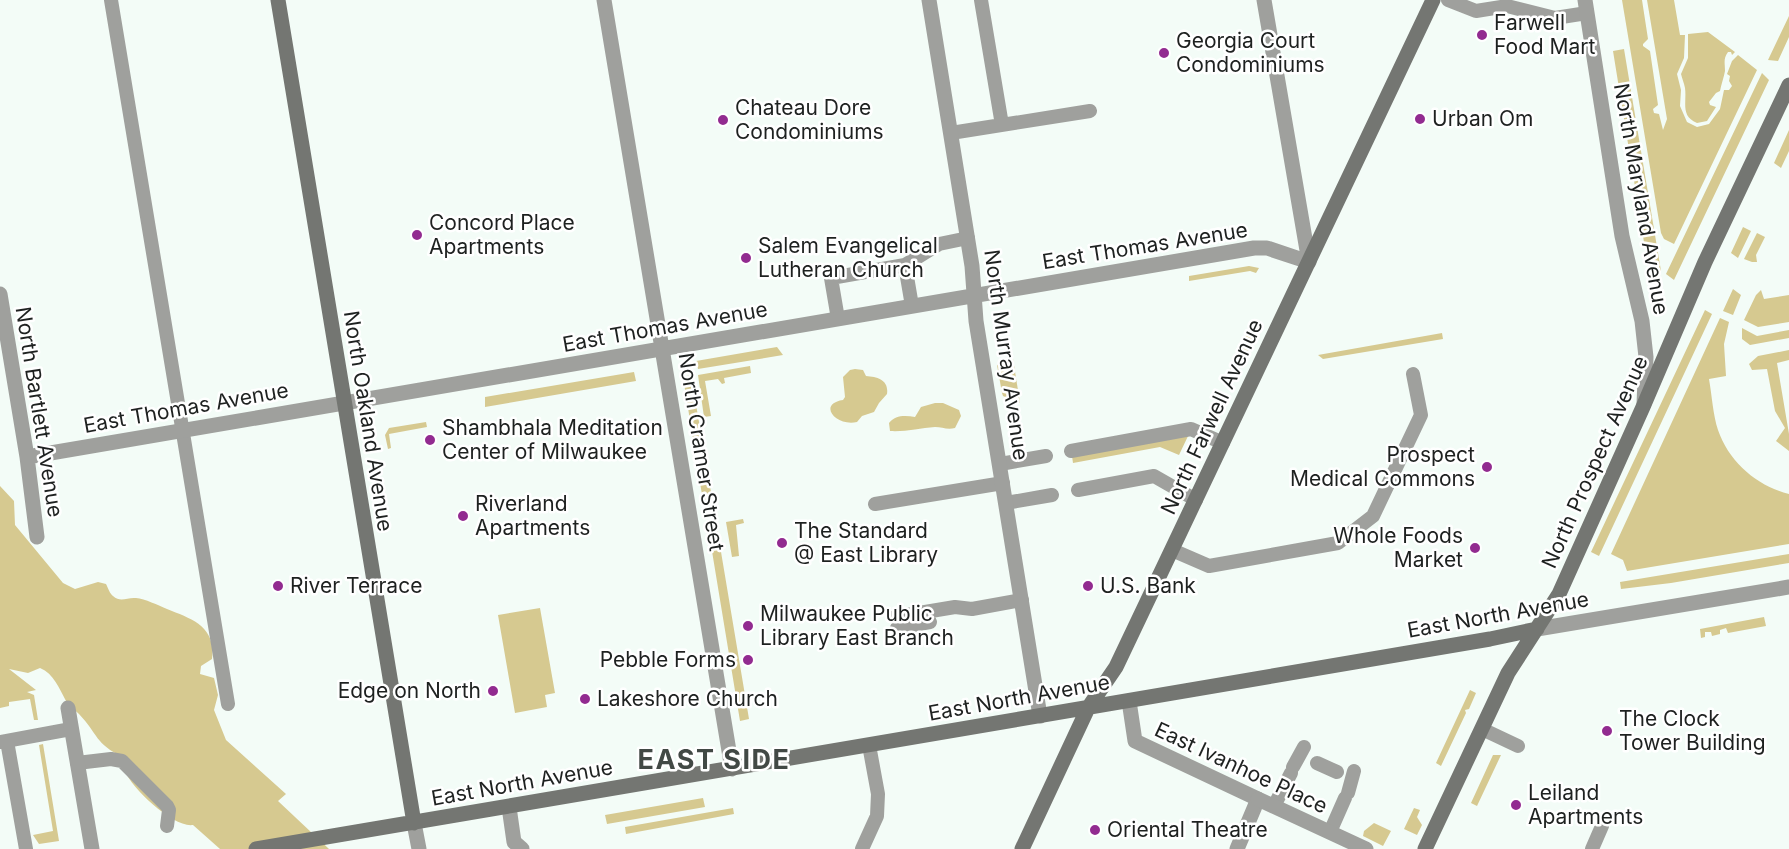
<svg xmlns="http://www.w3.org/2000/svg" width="1789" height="849" viewBox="0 0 1789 849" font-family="Inter,sans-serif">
	<rect width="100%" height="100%" fill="#f3fcf7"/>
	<!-- green -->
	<path fill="#d6c990" d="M1622,0H1642L1648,39L1643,44V46L1650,51L1658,105L1653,109L1654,113L1659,114L1663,130L1667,119L1647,0H1674L1680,35H1685L1684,58L1677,74L1681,90L1680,106L1687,122L1697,127L1709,124L1720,109L1724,90H1729L1732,86L1729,81L1730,76L1727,74L1732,61L1738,55L1757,70L1674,244L1664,239L1661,233Z
		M1789,16V37L1778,61L1768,60Z
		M1708,32L1735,52L1732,55L1731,52H1728C1723,59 1725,63 1725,71C1724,77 1721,85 1720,91L1716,93L1709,102L1710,105L1716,107L1707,121L1697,123C1680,116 1687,102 1685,88C1684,83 1682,78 1681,74L1688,58V34Z
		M1624,49L1661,271L1649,273L1613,51Z
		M1762,73L1769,80L1674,280L1666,274Z
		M1789,130V151L1781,168L1774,163Z
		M1743,227L1751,231L1738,258L1731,253Z
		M1757,233L1765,237L1756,255L1757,262H1752L1744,259Z
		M1249,266L1259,268L1256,273L1250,271L1189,281V276Z
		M1733,289L1741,295L1733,315L1723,311Z
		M1761,290L1764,299L1789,295V322L1758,327L1744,320L1756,295Z
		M1705,310L1712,314L1599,556L1591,552Z
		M1720,318L1729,322L1724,344L1726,376L1709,379C1712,396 1713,415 1718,430C1729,462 1757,486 1789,494V544L1627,571L1623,560L1611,554Z
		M1742,328L1757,336L1789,330V338L1750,345L1742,339Z
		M1248,331L1255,336L1238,373L1228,374Z
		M1442,333L1443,339L1323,359L1318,355Z
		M777,347L783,355L698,369L696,361Z
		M1789,350V360L1777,363L1789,434V451L1776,441L1785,428L1775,411L1767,369L1752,370L1749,364L1758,356Z
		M1013,359L1020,403L1003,396L1002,393L997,365Z
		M750,366L751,373L724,378L725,383L722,384L718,379L705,381L711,416L704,417L698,375Z
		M855,369L863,370L866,376C878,377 889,380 887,394L879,403L874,412L862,416L857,422C836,427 817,404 843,400L845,397L843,377L850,370Z
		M634,372L636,381L485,407V397Z
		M691,375L713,504L703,501L683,377Z
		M935,403H943L959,410L961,416L955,428C947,430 942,427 935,427C920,428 905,432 890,431L889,423C895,415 905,415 915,417L921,407Z
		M426,422L427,427L389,434L391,448L388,449L385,435L389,428Z
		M1189,434L1179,455L1160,447L1073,463L1072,456Z
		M0,486L14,501L15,525L63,583L75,589L98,582L106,584C108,588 110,594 113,596C121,603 127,597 136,598C145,599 158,605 167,609C192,619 216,626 212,659L201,666L200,674L214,678L218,695L214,710L226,740L286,794L278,801L329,849H220L193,825C174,828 132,789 125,771C123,767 123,761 123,757C95,744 98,734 79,714C75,710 69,706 66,701C59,688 54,674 40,668L28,673L9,669L36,690L27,692L34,695L38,720H34L30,699L9,702V706L0,708Z
		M743,519L744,523L736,525L739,556L732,557L726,522Z
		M716,522L749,719L740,721L708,527Z
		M1789,554V563L1671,583L1621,589L1620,582Z
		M540,608L555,693L545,695L547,707L515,713L498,615Z
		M1764,617L1766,626L1728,633L1726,628L1720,630V634L1712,636L1711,632H1705V637L1701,638L1700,629Z
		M1470,690L1476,693L1469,709L1465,710L1466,713L1441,766L1436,763Z
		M43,744L59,841L39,844L33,835L53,831L39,745Z
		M1493,755H1501L1477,806L1471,803Z
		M703,798L705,807L607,824L605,815Z
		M733,808L734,814L626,834L625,827Z
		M1414,808L1420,810L1417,817L1422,825L1417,835L1404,829Z
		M1374,823L1391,831L1383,846L1363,836L1364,831Z"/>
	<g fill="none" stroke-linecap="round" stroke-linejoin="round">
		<!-- service -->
		<path stroke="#9fa09d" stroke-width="14" d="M111,0L228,704
			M981,0L1002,125
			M1448,0L1476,11L1507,6L1555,18L1587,13
			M951,133L1090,111
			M912,306L905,265L939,244L968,238
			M838,319L831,278L905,265
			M1071,451L1191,429L1223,443
			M1000,464L1046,456
			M1078,490L1154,476L1196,500
			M1006,503L1052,495
			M875,504L1003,483
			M1172,550L1209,566L1338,543L1373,516L1421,415L1413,374
			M895,617L955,607L972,609L1022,600
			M897,628L930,622
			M1482,729L1518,746
			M7,741L26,849
			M0,742L71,729
			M77,763L111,759L122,761L167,806L169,810L167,826
			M1317,763L1337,772
			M1293,767L1304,747
			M1348,793L1354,771
			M1274,806L1291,773
			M1330,832L1345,798
			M862,849L877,816L878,794L869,745
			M1592,849L1602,826"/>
		<!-- pedestrian -->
		<path stroke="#9fa09d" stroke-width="15" d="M1129,701L1135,741L1258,799L1237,849"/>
		<!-- minor -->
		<path stroke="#9fa09d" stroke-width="15" d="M604,0L732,769
			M929,0L972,266L976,321L1040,716
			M0,294L27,457L37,537
			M27,457L1254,248H1267L1309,262L1264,0
			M68,708L92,849
			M1258,799L1366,849
			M509,807L514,842L522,849"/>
		<!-- tertiary -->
		<path stroke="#9fa09d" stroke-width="15" d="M1585,0L1622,236L1642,321L1646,357L1644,404
			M1537,629L1789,587
			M414,823L419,849"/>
		<!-- secondary -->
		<path stroke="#747672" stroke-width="15" d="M278,0L414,823
			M256,849L1490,639L1537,629
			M1022,849L1088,708L1116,667L1433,0
			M1425,849L1508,673L1559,594L1643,407L1705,262L1789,85"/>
	</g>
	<!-- markers -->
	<g fill="#922b90" stroke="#fff" stroke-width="2">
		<circle cx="1482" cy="35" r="6"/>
		<circle cx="1164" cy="53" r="6"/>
		<circle cx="1420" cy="119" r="6"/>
		<circle cx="723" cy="120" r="6"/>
		<circle cx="417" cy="235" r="6"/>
		<circle cx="746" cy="258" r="6"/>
		<circle cx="430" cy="440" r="6"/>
		<circle cx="1487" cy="467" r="6"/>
		<circle cx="463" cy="516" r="6"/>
		<circle cx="782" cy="543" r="6"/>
		<circle cx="1475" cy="548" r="6"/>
		<circle cx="278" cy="586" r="6"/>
		<circle cx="1088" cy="586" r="6"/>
		<circle cx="748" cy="626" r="6"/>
		<circle cx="748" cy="660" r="6"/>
		<circle cx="493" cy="691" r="6"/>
		<circle cx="585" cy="699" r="6"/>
		<circle cx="1607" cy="731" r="6"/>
		<circle cx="1516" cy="805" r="6"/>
		<circle cx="1095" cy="830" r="6"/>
	</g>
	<g text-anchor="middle" stroke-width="5" stroke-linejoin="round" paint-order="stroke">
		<!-- poi labels -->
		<g font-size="21" fill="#1e2120" stroke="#fff" text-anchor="start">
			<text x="1494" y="30">Farwell<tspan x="1494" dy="24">Food Mart</tspan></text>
			<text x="1176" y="48">Georgia Court<tspan x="1176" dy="24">Condominiums</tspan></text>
			<text x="735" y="115">Chateau Dore<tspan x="735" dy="24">Condominiums</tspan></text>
			<text x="1432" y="126">Urban Om</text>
			<text x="429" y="230">Concord Place<tspan x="429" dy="24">Apartments</tspan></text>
			<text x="758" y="253">Salem Evangelical<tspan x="758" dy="24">Lutheran Church</tspan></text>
			<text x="442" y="435">Shambhala Meditation<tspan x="442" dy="24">Center of Milwaukee</tspan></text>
			<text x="1475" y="462" text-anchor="end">Prospect<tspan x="1475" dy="24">Medical Commons</tspan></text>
			<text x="475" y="511">Riverland<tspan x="475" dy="24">Apartments</tspan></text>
			<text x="794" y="538">The Standard<tspan x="794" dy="24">@ East Library</tspan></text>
			<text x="1463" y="543" text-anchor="end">Whole Foods<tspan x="1463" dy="24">Market</tspan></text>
			<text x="290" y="593">River Terrace</text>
			<text x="1100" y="593">U.S. Bank</text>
			<text x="760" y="621">Milwaukee Public<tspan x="760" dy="24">Library East Branch</tspan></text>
			<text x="736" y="667" text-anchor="end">Pebble Forms</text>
			<text x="481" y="698" text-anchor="end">Edge on North</text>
			<text x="597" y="706">Lakeshore Church</text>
			<text x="1619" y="726">The Clock<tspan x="1619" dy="24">Tower Building</tspan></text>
			<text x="1528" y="800">Leiland<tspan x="1528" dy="24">Apartments</tspan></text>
			<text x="1107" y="837">Oriental Theatre</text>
		</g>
		<!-- street labels -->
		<g font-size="21" fill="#1e2120" stroke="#fff">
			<text transform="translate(1641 199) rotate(80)" y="7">North Maryland Avenue</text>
			<text transform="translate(1145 246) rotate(-9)" y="7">East Thomas Avenue</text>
			<text transform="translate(665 327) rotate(-10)" y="7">East Thomas Avenue</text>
			<text transform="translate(1006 355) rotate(82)" y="7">North Murray Avenue</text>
			<text transform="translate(186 408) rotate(-10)" y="7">East Thomas Avenue</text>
			<text transform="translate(39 412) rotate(81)" y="7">North Bartlett Avenue</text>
			<text transform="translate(1212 417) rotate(-65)" y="7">North Farwell Avenue</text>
			<text transform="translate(368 421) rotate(81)" y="7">North Oakland Avenue</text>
			<text transform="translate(701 452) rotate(81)" y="7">North Cramer Street</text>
			<text transform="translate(1595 462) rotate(-66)" y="7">North Prospect Avenue</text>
			<text transform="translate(1498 615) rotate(-10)" y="7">East North Avenue</text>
			<text transform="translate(1019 698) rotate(-10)" y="7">East North Avenue</text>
			<text transform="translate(1241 768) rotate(25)" y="7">East Ivanhoe Place</text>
			<text transform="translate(522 783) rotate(-10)" y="7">East North Avenue</text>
		</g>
		<!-- district labels -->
		<g font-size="27" font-weight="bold" letter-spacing="1.5" fill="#424945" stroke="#fff">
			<text x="714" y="769">EAST SIDE</text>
		</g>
	</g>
</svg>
